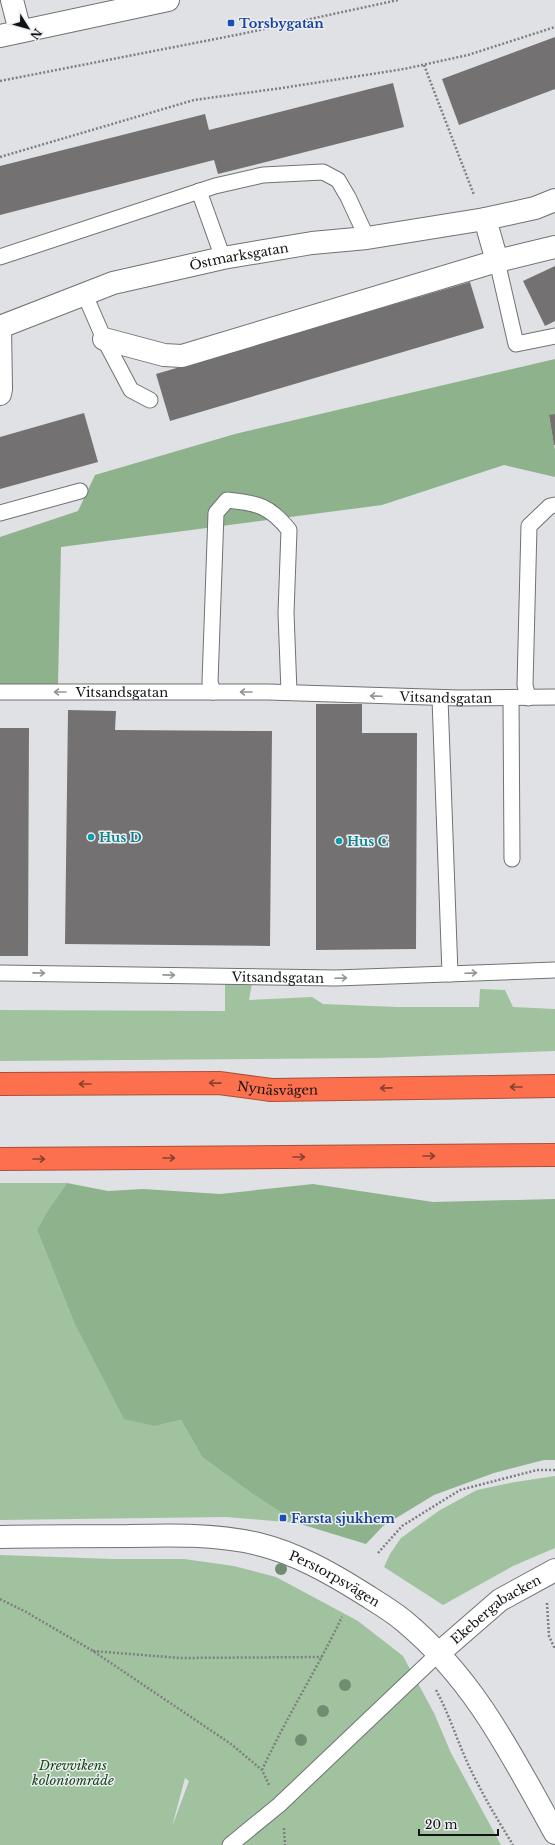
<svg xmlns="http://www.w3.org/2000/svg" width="555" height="1845" viewBox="0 0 555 1845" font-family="'Libre Baskerville',serif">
	<rect width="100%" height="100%" fill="#dfe1e4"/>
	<!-- green -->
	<path fill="#a1c29f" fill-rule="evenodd" d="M225,982L252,983L249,1000L312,997L323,1004L397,1007H479L480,989L505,990L513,1007L555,1009V1051L375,1058L0,1061V1010L225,1011Z
		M0,1183H67L48,1210L37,1230L73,1320L155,1426L181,1420L202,1457L254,1495L297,1523L226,1517L0,1520Z
		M555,1476V1548L513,1566L443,1605L384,1567L390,1554L401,1538L440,1510L477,1490L515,1482Z
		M0,1555L113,1559H184L234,1566L276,1577L358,1621L403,1656L434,1713L451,1753L501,1845H0ZM185,1778L189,1781L173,1824V1823Z"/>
	<!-- forest -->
	<path fill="#8eb28c" d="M555,359V414L549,416L555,450V477L504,465L382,505L61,547L58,685L0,684V537L78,511L95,475L235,434Z
		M67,1183L108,1191L143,1189L220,1194L313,1184L433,1202L555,1199V1460H544L494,1473L434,1495L383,1526L366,1544L297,1523L254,1495L202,1457L181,1420L155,1426L124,1419L73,1320L37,1230L48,1210Z"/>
	<!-- building -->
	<path fill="#747172" d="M555,37V89L459,125L442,79Z
		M393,83L404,127L218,174L214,160L0,215V166L205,114L209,130Z
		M555,266V321L545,326L523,281Z
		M470,282L484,328L170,421L156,374Z
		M84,413L98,462L0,489V437Z
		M555,414V445H554L549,415Z
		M316,704H362V733H417L416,949L316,950Z
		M68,710L116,711L115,730L272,731L270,946L65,944Z
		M0,728H29L28,956H0Z"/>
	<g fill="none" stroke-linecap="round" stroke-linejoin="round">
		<!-- service casing -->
		<g stroke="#707274" stroke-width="17">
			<g id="service">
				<path d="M199,191L223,258"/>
				<path d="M0,257L215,186L263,175L323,172L338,180L348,197L367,238"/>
				<path d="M497,261L516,344L555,336"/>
				<path d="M85,295L104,339L131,390L150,400"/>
				<path d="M0,513L80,491"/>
				<path id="s1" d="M0,692H268L459,698L555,697"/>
				<path d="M213,692L210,682L216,513L227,500C258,503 270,506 289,530L286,613L289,692"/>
				<path d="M440,698L450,974"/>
				<path d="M511,698L512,859"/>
				<path d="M528,698L525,685L529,526L550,506L555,505"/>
				<path id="s2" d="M0,973L336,978L555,970"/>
				<path d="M230,1845L279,1805L439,1653"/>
			</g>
		</g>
		<!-- minor casing -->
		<g stroke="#707274" stroke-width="24">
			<g id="minor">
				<path d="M12,0L20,31"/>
				<path d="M0,36L168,0"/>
				<path d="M485,219L497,261L555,247"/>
				<path id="s3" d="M0,327L113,283L223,258L312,243L367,238L485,219L535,208L555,200"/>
				<path d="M0,327L1,389L0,394"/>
				<path d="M104,339L164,355L182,356L497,261"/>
				<path id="s4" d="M0,1537C43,1536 85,1536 128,1536C171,1535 216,1534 258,1544C295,1553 329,1572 361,1592C375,1601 391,1610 404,1621C475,1680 511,1754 555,1833"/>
				<path id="s5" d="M439,1653L500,1600L555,1570"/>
			</g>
		</g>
		<!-- motorway casing -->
		<g stroke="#ab4f3a" stroke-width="24">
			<g id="motorway">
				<path id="s6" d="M0,1084L219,1083L271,1090L555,1086"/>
				<path d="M0,1159L555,1155"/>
			</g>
		</g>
		<!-- path -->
		<path stroke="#7e7f81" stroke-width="2.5" stroke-dasharray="2 2" stroke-linecap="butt" d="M424,65L474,195
			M0,81L241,34L398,0
			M0,157L194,100L282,88L404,69L468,55L555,27
			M378,1553L402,1526L460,1490L537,1470H555
			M0,1599L26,1612L93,1651L231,1744L262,1770L269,1785
			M547,1603L549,1636L555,1649
			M93,1651L180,1658L322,1657
			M436,1690C449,1714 457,1740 468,1764C481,1792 497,1819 513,1845
			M262,1770C286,1718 317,1669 342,1617
			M284,1828L285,1845"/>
		<!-- service -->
		<use href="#service" stroke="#fff" stroke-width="15"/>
		<!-- minor -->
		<use href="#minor" stroke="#fff" stroke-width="22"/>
		<!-- motorway -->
		<use href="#motorway" stroke="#fd704e" stroke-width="22"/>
	</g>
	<!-- trees -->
	<g fill="#708d72">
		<circle cx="281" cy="1569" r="6"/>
		<circle cx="345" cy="1685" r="6"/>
		<circle cx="323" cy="1711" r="6"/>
		<circle cx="301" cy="1740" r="6"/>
	</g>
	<!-- one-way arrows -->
	<defs><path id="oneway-shaft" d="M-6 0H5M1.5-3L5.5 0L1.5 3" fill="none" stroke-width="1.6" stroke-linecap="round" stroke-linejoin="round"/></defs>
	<g stroke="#949595">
		<use href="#oneway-shaft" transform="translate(60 692) rotate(-180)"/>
		<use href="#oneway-shaft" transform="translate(246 692) rotate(180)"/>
		<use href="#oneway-shaft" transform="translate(376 696) rotate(-178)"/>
		<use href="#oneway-shaft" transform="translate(39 973) rotate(1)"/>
		<use href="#oneway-shaft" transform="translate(471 973) rotate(-2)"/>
		<use href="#oneway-shaft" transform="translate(169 975) rotate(1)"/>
		<use href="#oneway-shaft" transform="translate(341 978) rotate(-2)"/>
	</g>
	<g stroke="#884231">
		<use href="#oneway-shaft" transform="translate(215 1083) rotate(-179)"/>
		<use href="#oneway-shaft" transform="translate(85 1084) rotate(180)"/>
		<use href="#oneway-shaft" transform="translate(516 1087) rotate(180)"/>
		<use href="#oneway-shaft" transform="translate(386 1088) rotate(179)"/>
		<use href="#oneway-shaft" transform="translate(429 1156)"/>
		<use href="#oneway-shaft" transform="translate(299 1157)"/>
		<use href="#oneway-shaft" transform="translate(169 1158)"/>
		<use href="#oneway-shaft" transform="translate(39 1159)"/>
	</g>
	<!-- markers -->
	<g fill="#1a4fb4" stroke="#eceef1" stroke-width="1.5">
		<rect x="227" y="19" width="8" height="8" rx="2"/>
		<rect x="279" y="1514" width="8" height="8" rx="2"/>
	</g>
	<g fill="#0f9aa8" stroke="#eceef1" stroke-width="1.5">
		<circle cx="91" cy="837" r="4"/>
		<circle cx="339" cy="841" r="4"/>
	</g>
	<g text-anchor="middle" stroke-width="3" stroke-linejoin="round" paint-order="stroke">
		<!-- transit labels -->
		<g font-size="13" font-weight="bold" fill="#164399" stroke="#eceef1" text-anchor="start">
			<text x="239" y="28">Torsbygatan</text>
			<text x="291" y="1523">Farsta sjukhem</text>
		</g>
		<!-- street labels -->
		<g font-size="13" fill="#121314" stroke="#eceef1">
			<text dy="5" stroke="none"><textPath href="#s3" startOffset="250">Östmarksgatan</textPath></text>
			<text dy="5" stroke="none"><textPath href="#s1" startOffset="122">Vitsandsgatan</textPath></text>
			<text dy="5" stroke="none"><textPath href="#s1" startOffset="446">Vitsandsgatan</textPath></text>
			<text dy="5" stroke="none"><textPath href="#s2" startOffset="278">Vitsandsgatan</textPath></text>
			<text dy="5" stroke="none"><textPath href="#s6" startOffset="278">Nynäsvägen</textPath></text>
			<text dy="5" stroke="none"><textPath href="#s4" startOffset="343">Perstorpsvägen</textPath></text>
			<text dy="5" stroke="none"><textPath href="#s5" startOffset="72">Ekebergabacken</textPath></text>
		</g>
		<!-- culture labels -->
		<g font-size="13" font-weight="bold" fill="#0d838f" stroke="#eceef1" text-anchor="start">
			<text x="99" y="842">Hus D</text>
			<text x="347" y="846">Hus C</text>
		</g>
		<!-- park labels -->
		<g font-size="13" font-style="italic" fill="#154815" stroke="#eceef1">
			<text x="73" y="1770">Drevvikens<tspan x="73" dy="15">koloniområde</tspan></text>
		</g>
	</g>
	<!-- north arrow -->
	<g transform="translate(28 28) rotate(127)" stroke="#eceef1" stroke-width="3" paint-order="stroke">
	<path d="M0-3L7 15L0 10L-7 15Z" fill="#121314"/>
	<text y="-6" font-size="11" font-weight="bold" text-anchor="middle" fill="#121314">N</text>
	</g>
	<!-- scale -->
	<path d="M419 1829v6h79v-6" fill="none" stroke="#121314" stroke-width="2"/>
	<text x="425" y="1829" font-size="12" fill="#121314" stroke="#eceef1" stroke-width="3" paint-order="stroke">20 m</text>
</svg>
